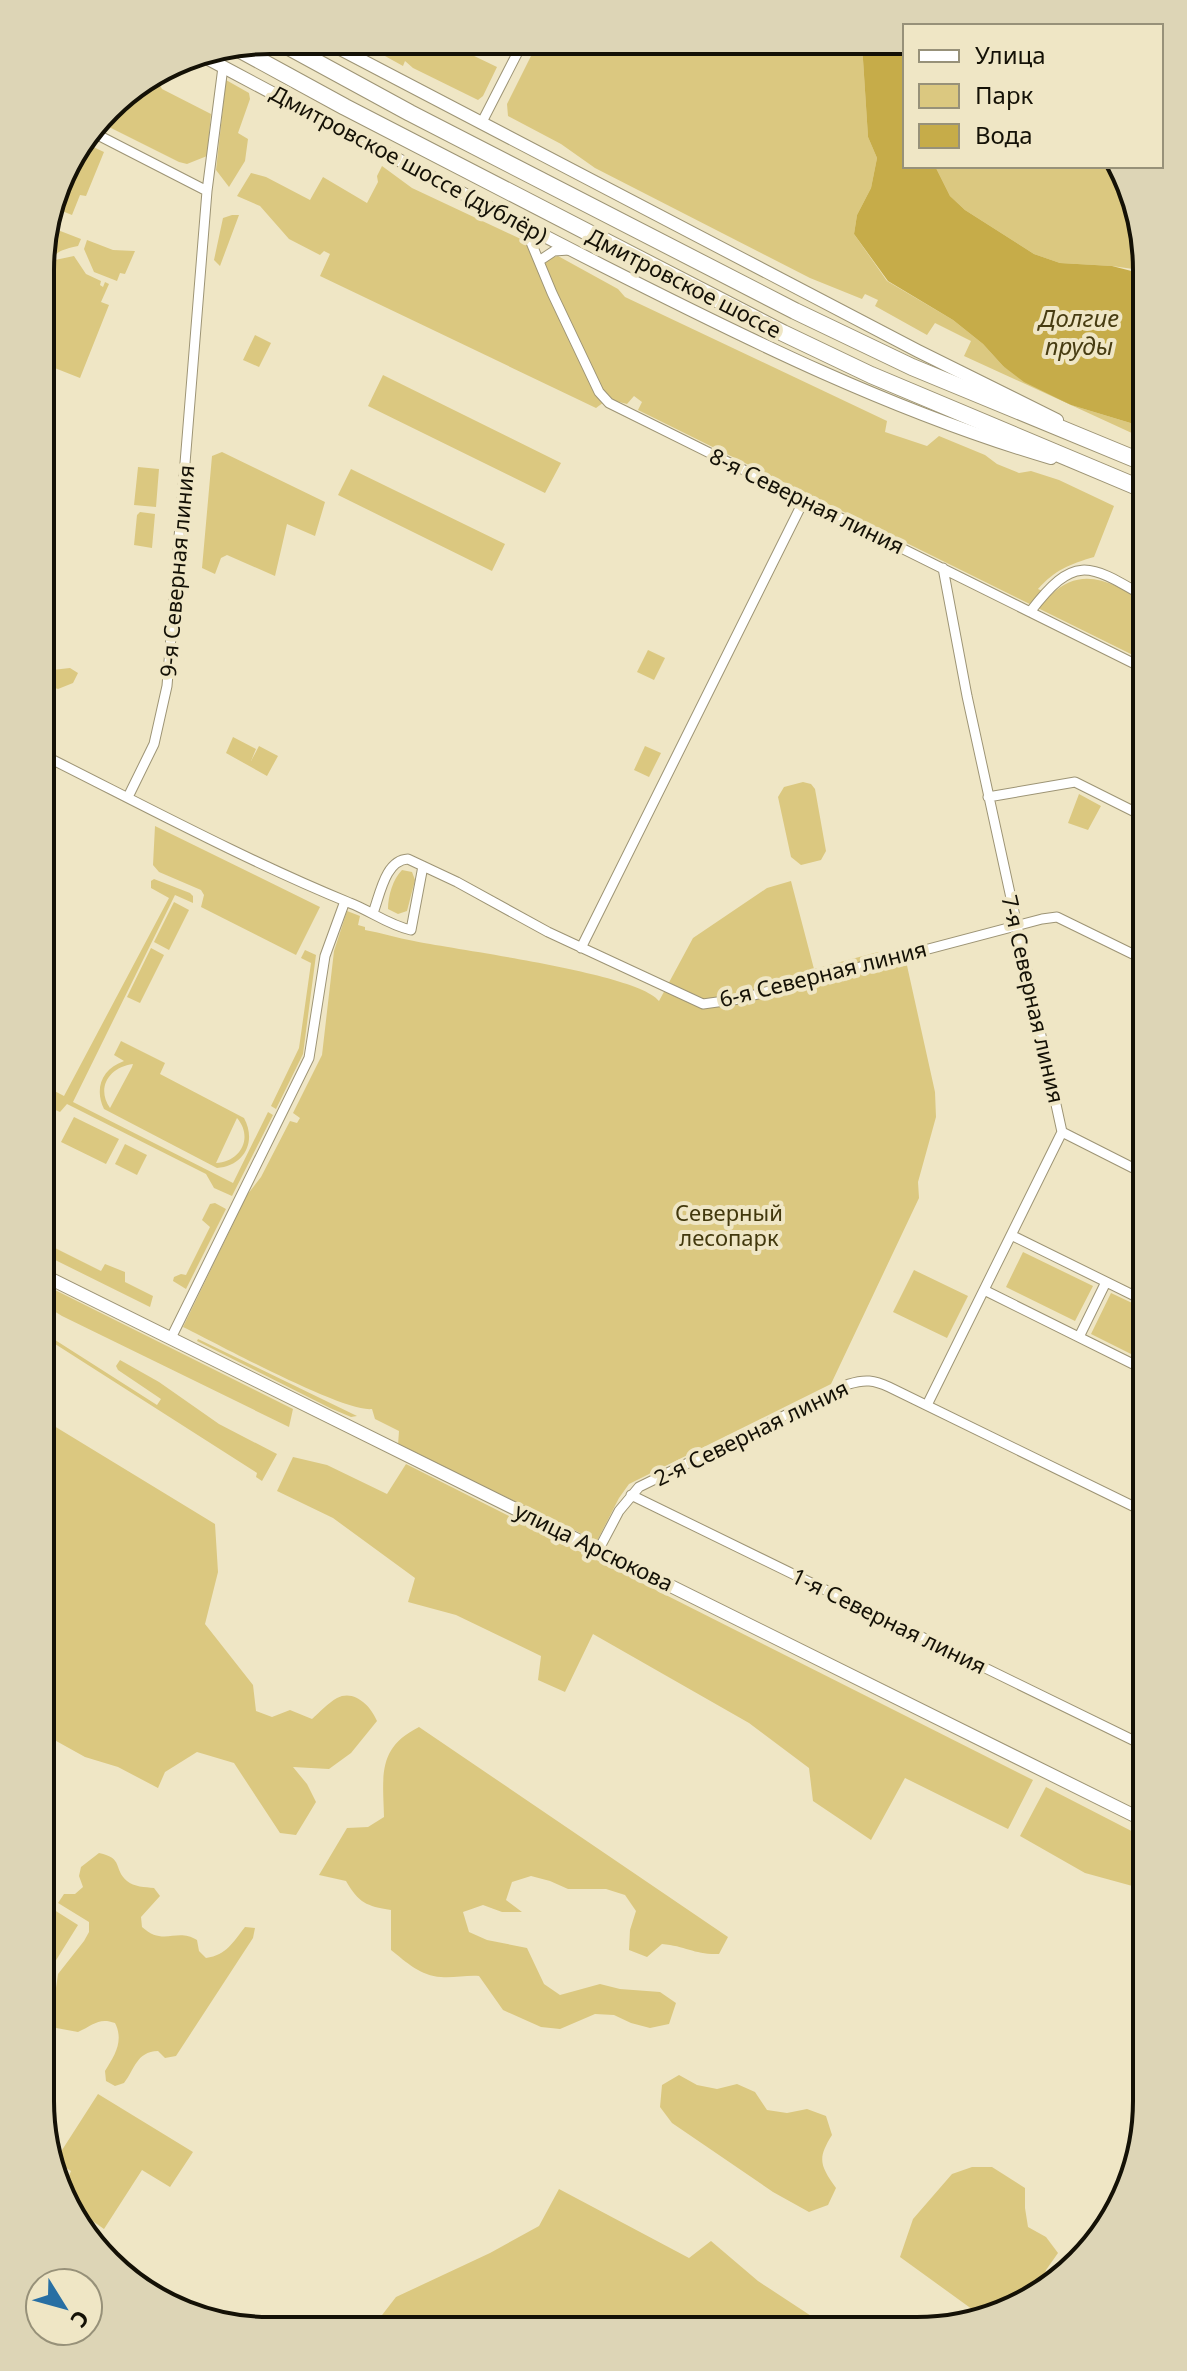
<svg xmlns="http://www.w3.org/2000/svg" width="1187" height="2371" viewBox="0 0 1187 2371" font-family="'Noto Sans',sans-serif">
	<rect width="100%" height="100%" fill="#efe6c5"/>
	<!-- green -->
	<path fill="#dbc880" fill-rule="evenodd" d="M358,41H443L497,67L483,96L478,100L413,68L405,61L403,66Z
		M538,42L862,44L868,137L877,158L871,188L857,215L854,234L887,281L953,320L983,344L1003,366L1071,405L1147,428V440L964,356L971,341L935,323L927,335L875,306L878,300L865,294L862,299L810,278L595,168L561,144L508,116L507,104Z
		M157,73L158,82L162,89L211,114L207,156L187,164L179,162L99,122L118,97Z
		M226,80L249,93L250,99L238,133L248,139L245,161L229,187L216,170Z
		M91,146L104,152L86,196L80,195L72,215L57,209L78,154L83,148Z
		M382,166L412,188L523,240L537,262L558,256L618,289L625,297L887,421L885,432L927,446L939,436L985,455L997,464L1019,473L1031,471L1059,480L1114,506L1094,557C1070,564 1055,570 1038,589L1051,595C1082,564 1114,583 1147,603V662L638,410L642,402L634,396L627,404L608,399L596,408L320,276L330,254L324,251L320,255L289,239L260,206L237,196L251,173L266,177L310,200L323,177L367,203L378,182L377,176Z
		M935,166H1115L1135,196L1147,271L1112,266L1060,263L1034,254L965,210L950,196Z
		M232,215H239L220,266L214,260L223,218Z
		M50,227L81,239L78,246C49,252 51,258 42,283V248Z
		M87,240L113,250L135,251L125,274L120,273L117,281L94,272L84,249Z
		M74,256L86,274L101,281L100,285L103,287L105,282L109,284L101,302L109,305L80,378L42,363V301L56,265L55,260Z
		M255,335L271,343L259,367L243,360Z
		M383,375L561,463L545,493L368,406Z
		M222,452L325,502L315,536L287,524L275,576L227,555L221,558L215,574L202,568L212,456Z
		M138,467L159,469L156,507L134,505Z
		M351,469L505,544L492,571L338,495Z
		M140,512L155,514L152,548L134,545L137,515Z
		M648,650L665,658L654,680L637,672Z
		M70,668L78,673L73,683L58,689L49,686L46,676L52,670Z
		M233,737L256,749L251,761L259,746L278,756L267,776L226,753Z
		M645,746L661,753L649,777L634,770Z
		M803,782L811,784L815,789L826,851L821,860L801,865L791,857L778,797L784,787Z
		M1079,794L1101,806L1088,830L1068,823Z
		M155,826L320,907L296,955L201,907L204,895L201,890L159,872L153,865Z
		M402,870L412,872L415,880L407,911L398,914L388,909C388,896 393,879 402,870Z
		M154,879L190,893L193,896V903L175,895L73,1102L233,1183L268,1112L273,1115L232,1196L214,1188L206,1174L67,1104L60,1112L53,1109L46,1123L53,1127L41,1151V1089L43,1085L64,1096L169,898L151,888V881Z
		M791,881L814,969L878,952L882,966L906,961L935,1092L936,1117L918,1182L919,1198L831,1384L629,1484L619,1498L597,1541L398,1445L399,1431L375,1419L372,1409C344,1413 216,1343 183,1327L247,1195L261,1177L290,1121L297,1123L300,1118L293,1113L322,1055L334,951L347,911L360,916L358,925L365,927V930C382,933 397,938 414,941C456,950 638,973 659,1001L693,938L767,888Z
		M174,902L189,910L169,950L154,942Z
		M151,948L164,955L140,1003L127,997Z
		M305,950L316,955L303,1054L276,1109L271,1106L299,1048L311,963L301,958Z
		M121,1041L165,1063L160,1074L244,1118C257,1142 244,1166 217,1168L104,1109C94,1088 102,1069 124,1061L114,1055ZM133,1064L132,1067L110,1108C96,1088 109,1067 133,1064ZM237,1118C254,1138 240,1162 216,1163Z
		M74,1117L119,1139L106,1164L61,1142Z
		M125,1144L147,1155L137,1175L115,1164Z
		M215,1203L226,1209L186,1289L173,1281L174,1277L181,1274L186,1275L210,1227L202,1220L210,1204Z
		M41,1241L101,1271L105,1264L125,1272V1282L153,1296L150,1307L41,1253Z
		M1023,1252L1093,1286L1075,1321L1006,1287Z
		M914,1270L968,1296L947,1338L893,1312Z
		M41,1283L293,1409L289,1427L62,1316L41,1303Z
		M1111,1293L1147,1310V1362L1091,1334Z
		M41,1331L157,1405L161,1399L118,1370L116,1366L120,1360L159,1382L219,1424L277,1454L262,1481L256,1477L257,1473L41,1335Z
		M198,1339L357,1416L351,1417L330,1408L197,1341Z
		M41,1418L215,1524L218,1572L205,1624L253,1685L256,1711L272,1717L290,1710L312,1719C320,1712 328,1703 337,1698C354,1689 371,1706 377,1721L351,1753L329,1769L293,1767L307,1784L316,1802L296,1835L280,1833L234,1763L197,1752L165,1772L158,1788L118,1767L85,1757L40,1732Z
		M293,1457L327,1465L387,1494L406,1464L1033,1780L1008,1829L905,1778L871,1840L813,1801L809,1768L749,1723L593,1634L565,1692L538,1680L541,1656L456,1615L408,1602L415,1578L333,1518L277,1491Z
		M419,1727L728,1937L719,1954C695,1955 686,1946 662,1944L647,1957L629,1950L630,1930L636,1911L625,1895L606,1889H568L550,1881L531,1876L512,1882L506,1900L522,1912H502L483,1905L463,1912L469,1932L487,1940L527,1948L544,1984L560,1995L600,1984L620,1989L660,1992L676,2003L669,2024L650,2028L631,2023L614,2015L595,2014L560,2029L541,2027L503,2010L479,1976C467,1975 454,1978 441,1977C421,1976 406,1962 391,1950V1910C366,1906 359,1903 346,1881L319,1875L347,1828L368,1827L384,1817C383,1776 377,1748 419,1727Z
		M1046,1787L1147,1839V1890L1085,1873L1020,1836Z
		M99,1853C124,1858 113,1869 127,1881C134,1887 145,1887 154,1888L160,1896L141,1917L142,1927C164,1947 176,1927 197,1940L199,1951L206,1958C227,1955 233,1942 245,1927L255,1928L253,1938L176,2056L165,2058L158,2051C136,2052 135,2069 124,2083L115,2086L106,2081L105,2071C115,2055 124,2041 115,2023C99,2017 93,2025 78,2032L40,2025V2007L49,2003L55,1995L58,1974L84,1941L89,1932V1922L58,1903L64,1894H75L83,1887L79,1876L81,1867Z
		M40,1901L78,1925L40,1986Z
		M679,2075L697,2085L717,2089L737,2084L755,2092L767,2110L787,2113L807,2109L826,2116L832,2135C817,2159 820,2165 836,2188L828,2205L809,2212L773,2192L672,2123L660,2107L662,2085Z
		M98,2094L193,2152L170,2187L142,2170L104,2229L74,2208L63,2192L71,2171L55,2161Z
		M972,2167H992L1025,2188V2208L1028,2227L1046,2237L1058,2253L1046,2270L1044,2281L987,2320L900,2257L913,2219L952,2174Z
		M559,2189L689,2258L711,2241L758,2281L834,2331L239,2329L217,2319L360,2328L379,2319L396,2297L490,2253L539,2226Z"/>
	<!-- water -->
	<path fill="#c6ac49" d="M862,44H905V166H935L950,196L965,210L1034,254L1060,263L1112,266L1147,275V428L1071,405L1024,382L1003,366L983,344L953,320L888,281L854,234L857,215L871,188L877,158L868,137Z"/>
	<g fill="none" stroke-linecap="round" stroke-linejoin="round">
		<!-- street casing -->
		<g stroke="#9d9475" stroke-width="11">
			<path id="street" d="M482,122L523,42
				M92,132L207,191
				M517,225L530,240L552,293L599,392L609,403L1147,670
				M539,261L554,251L569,250
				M1030,612C1075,553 1089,564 1147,598
				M41,754C143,805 245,860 350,903C371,911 388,925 411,930L423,866
				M128,797L154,744L167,686L207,191L223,67
				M988,797L1075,782L1147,818
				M373,913C380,895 385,860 408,859L457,882L548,932L703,1004L739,999L1042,919L1057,917L1147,961
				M581,948L804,500
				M1062,1132L1147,1175
				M1011,1235L1147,1302
				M984,1290L1147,1371
				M1079,1337L1106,1282
				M171,1338L309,1058L325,956L345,901
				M927,1405L1062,1132L967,696L943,568
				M631,1495L1147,1747
				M599,1549L619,1511L639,1487L849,1384C865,1379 874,1380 889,1387L1147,1513"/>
		</g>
		<!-- secondary casing -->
		<g stroke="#9d9475" stroke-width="14">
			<path id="secondary" d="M323,40L918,351L1057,420
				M199,54C332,125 466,196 601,265C747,339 894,412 1051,458
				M41,1274L1147,1822"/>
		</g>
		<!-- highway casing -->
		<g stroke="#9d9475" stroke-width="18">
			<path id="highway" d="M276,40L410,113L795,311L912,367L1147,464
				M235,47L345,107L783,333L871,375L1147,491"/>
		</g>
		<!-- street -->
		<use href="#street" stroke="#fff" stroke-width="9"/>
		<!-- secondary -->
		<use href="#secondary" stroke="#fff" stroke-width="12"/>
		<!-- highway -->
		<use href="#highway" stroke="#fff" stroke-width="16"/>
	</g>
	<g text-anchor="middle" stroke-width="8" stroke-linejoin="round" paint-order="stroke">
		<!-- street labels -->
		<g font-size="22" fill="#141106" stroke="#efe6c5">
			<text transform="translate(409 164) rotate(28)" y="8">Дмитровское шоссе (дублёр)</text>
			<text transform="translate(684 283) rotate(27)" y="8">Дмитровское шоссе</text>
			<text transform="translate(807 501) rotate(26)" y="8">8-я Северная линия</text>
			<text transform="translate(177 571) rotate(-85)" y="8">9-я Северная линия</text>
			<text transform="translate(823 974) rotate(-14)" y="8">6-я Северная линия</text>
			<text transform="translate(1033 999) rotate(77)" y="8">7-я Северная линия</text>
			<text transform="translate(751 1433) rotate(-26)" y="8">2-я Северная линия</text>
			<text transform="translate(594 1547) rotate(26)" y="8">улица Арсюкова</text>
			<text transform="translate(889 1621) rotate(26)" y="8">1-я Северная линия</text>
		</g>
		<!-- park labels -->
		<g font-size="22" fill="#42380d" stroke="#efe6c5">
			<text x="729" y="1221">Северный<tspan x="729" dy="25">лесопарк</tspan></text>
		</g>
		<!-- water labels -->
		<g font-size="24" font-style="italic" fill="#473c12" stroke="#efe6c5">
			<text x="1079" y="327">Долгие<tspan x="1079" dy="28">пруды</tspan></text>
		</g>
	</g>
	<!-- crop -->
	<path d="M0 0H1187V2371H0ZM270 54H917A216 216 0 0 1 1133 270V2101A216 216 0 0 1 917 2317H270A216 216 0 0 1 54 2101V270A216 216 0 0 1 270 54Z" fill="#ddd5b6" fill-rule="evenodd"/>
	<path fill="none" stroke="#141106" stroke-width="4" d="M270 54H917A216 216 0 0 1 1133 270V2101A216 216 0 0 1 917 2317H270A216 216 0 0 1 54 2101V270A216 216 0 0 1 270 54Z"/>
	<!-- legend -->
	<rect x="903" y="24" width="260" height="144" fill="#efe6c5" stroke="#979179" stroke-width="2"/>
	<rect x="919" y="50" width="40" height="12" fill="#ffffff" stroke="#979179" stroke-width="2"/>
	<text x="975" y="64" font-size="24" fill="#141106">Улица</text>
	<rect x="919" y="84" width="40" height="24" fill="#dbc880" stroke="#979179" stroke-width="2"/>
	<text x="975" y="104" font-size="24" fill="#141106">Парк</text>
	<rect x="919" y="124" width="40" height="24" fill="#c6ac49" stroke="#979179" stroke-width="2"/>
	<text x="975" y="144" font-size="24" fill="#141106">Вода</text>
	<!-- north arrow -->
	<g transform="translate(64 2307) rotate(127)"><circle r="38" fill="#efe6c5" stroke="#979179" stroke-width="2"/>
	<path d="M0-6L14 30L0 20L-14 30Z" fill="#286fa3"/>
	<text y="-12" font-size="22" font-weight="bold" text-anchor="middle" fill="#141106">С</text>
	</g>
</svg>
